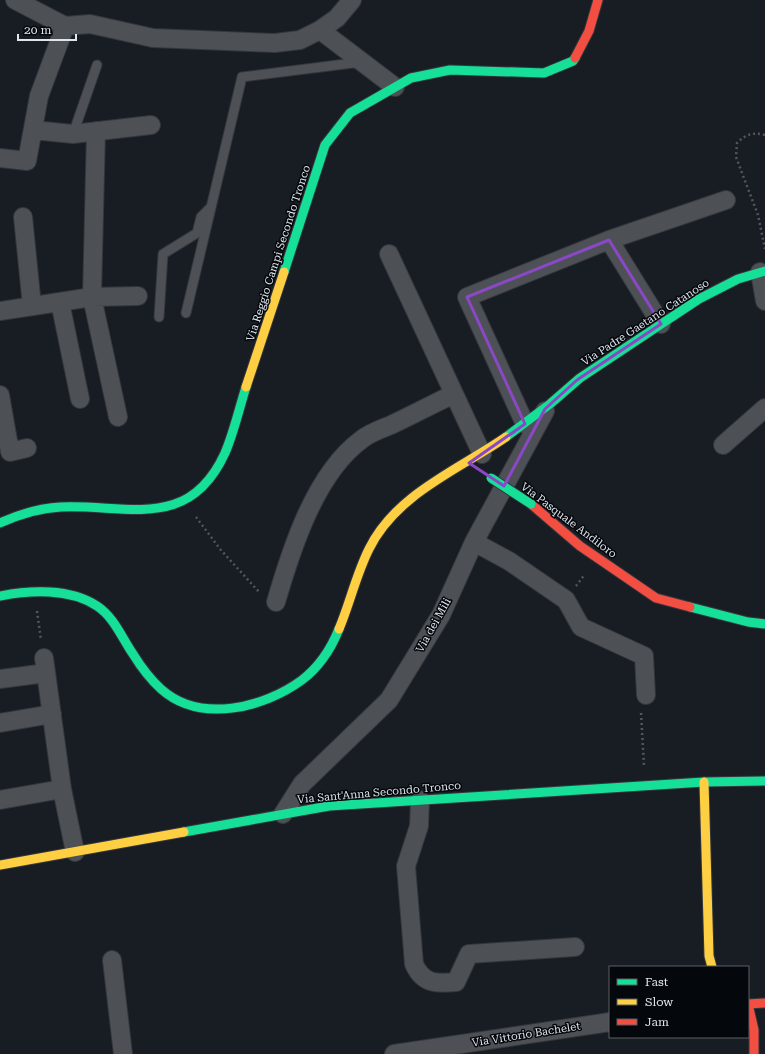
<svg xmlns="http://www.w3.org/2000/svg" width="765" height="1054" viewBox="0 0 765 1054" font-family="'Roboto Serif',serif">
	<rect width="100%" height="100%" fill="#181d23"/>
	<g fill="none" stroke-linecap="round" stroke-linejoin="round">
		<!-- lane casing -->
		<g stroke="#34373d" stroke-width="11">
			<path id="lane" d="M73,134L97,65
				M186,313L242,77L361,62
				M159,317L163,254L197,233L201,217L210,208"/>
		</g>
		<!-- street casing -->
		<g stroke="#34373d" stroke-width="20">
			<path id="street" d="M15,0L65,26L90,24L153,38L275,43L300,40L320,30L337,18L352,0
				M320,30L395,87
				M33,130L73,134L151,125
				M96,131L92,297L118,417
				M0,158L27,161L39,96L65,26
				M23,217L32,306
				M609,240L661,324
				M389,254L482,454
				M760,272L765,301
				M60,302L80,399
				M0,311L92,297L138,296
				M0,395L10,452L27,448
				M525,424L467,297L609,240L726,200
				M723,445L765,408
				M474,542L509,561L566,600L581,627L644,656L646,695
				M276,602C291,550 315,474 361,440C369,433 381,429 391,425C412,415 433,404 454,394
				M44,658L62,789L75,852
				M0,679L46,673
				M0,723L52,714
				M0,800L62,789
				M420,800L419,826L406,866L414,964C423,984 436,984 456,982L469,954L575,947
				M283,814L302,784L389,700L441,615L474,542L545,411
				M112,960L123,1054
				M394,1054L610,1022"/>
		</g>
		<!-- fast casing -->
		<g stroke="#34373d" stroke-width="11">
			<path id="fast" d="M284,272L325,145L350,113L411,78L450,70L544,73L573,61L575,58
				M506,437L550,404L580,378L699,299L738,279L765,271
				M0,523C20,514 39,508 61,507C128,504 189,532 225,453C234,432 239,409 246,387
				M0,596C30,590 70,588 97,606C114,617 122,638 133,654C141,667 150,679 161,689C200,724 264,708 302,680C319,667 331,649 339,629
				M690,607L748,622L765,624
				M184,832L329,806L704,782L765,781"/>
		</g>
		<!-- slow casing -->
		<g stroke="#34373d" stroke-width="11">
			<path id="slow" d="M246,387L284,272
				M339,629C350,603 356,575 369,549C396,494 458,470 506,437
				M704,782L709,956L712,967
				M0,865L184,832"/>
		</g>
		<!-- jam casing -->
		<g stroke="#34373d" stroke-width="11">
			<path id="jam" d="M575,58L589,31L598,0
				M531,504L580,546L656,598L690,607
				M754,1054V1030L748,1004L765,1003"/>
		</g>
		<!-- path -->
		<path stroke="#53575b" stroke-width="2.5" stroke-dasharray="2 3" stroke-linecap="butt" d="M765,135C753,132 746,134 737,143L736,157L758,215L765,249
			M196,517L220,549L260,593
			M576,586L585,574
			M37,611L41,640
			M641,713L644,766"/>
		<!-- lane -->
		<use href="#lane" stroke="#4d5155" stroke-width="9"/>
		<!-- street -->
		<use href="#street" stroke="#4d5155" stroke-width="18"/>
		<!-- fast -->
		<use href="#fast" stroke="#16e098" stroke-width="9"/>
		<!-- slow -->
		<use href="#slow" stroke="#ffcf43" stroke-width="9"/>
		<!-- jam -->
		<use href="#jam" stroke="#f24e42" stroke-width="9"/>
		<!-- fast-bridge casing -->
		<g stroke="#34373d" stroke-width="11" stroke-linecap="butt">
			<path id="fast-bridge" d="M491,478L531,504"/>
		</g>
		<!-- fast-bridge -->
		<use href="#fast-bridge" stroke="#16e098" stroke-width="9"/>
	</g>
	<!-- marked area -->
	<path fill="none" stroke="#8a48c6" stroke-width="3" stroke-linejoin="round" d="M609,240L661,324L577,380L545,409L504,486L469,463L525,424L467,297Z"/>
	<g text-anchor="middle" stroke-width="3" stroke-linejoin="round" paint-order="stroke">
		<!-- street labels -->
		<g font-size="11" fill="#dee5ec" stroke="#04070b">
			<text transform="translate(278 253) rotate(-72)" y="4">Via Reggio Campi Secondo Tronco</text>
			<text transform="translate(645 322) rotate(-33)" y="4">Via Padre Gaetano Catanoso</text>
			<text transform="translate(569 520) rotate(37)" y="4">Via Pasquale Andiloro</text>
			<text transform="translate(433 625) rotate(-61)" y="4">Via dei Mili</text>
			<text transform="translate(379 792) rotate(-5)" y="4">Via Sant'Anna Secondo Tronco</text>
			<text transform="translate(526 1034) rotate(-9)" y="4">Via Vittorio Bachelet</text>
		</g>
	</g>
	<!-- legend -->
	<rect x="609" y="966" width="140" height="72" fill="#04070b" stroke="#5b6065"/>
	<rect x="617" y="979" width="20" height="6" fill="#16e098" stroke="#5b6065"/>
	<text x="645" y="986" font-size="12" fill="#dee5ec">Fast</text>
	<rect x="617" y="999" width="20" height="6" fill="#ffcf43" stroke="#5b6065"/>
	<text x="645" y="1006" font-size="12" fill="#dee5ec">Slow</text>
	<rect x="617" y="1019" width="20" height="6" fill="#f24e42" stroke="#5b6065"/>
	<text x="645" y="1026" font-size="12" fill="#dee5ec">Jam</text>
	<!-- scale -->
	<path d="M18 34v6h58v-6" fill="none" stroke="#dee5ec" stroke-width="2"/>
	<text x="24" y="34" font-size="12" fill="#dee5ec" stroke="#04070b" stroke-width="3" paint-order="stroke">20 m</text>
</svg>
